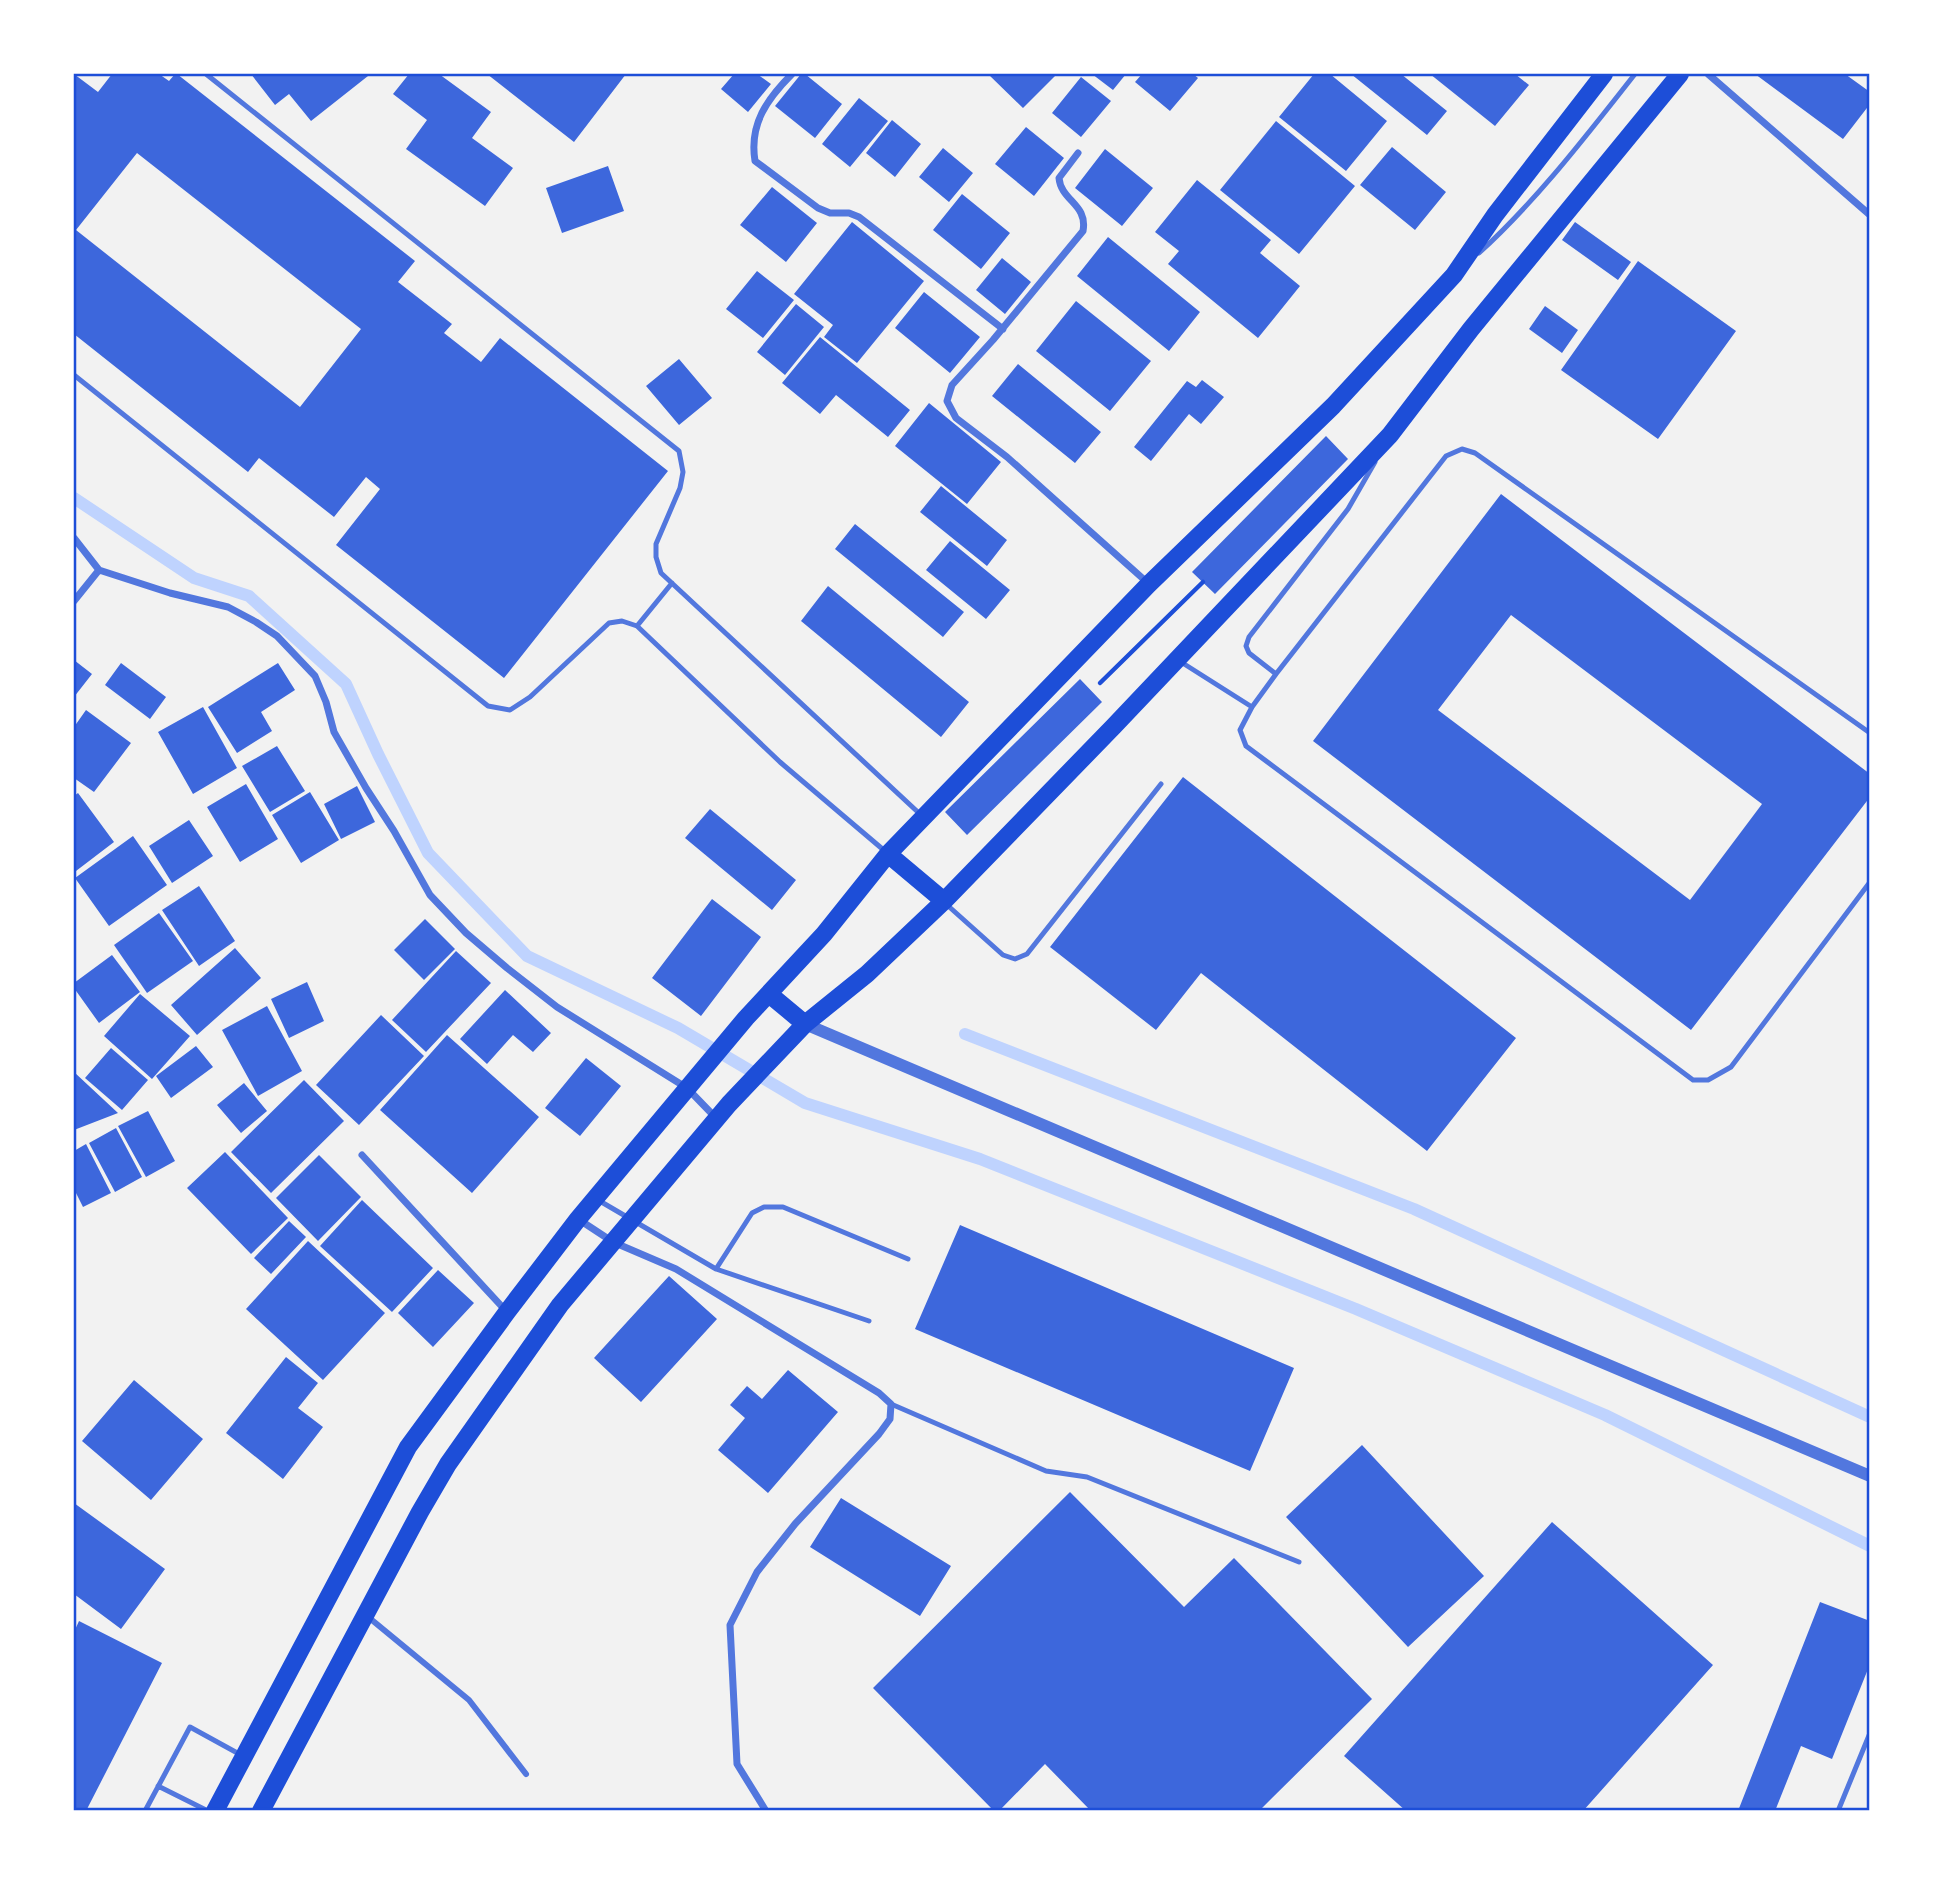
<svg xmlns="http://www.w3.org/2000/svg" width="1943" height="1884" viewBox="0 0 1943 1884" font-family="Rubik,sans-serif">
	<rect width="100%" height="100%" fill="#f2f2f2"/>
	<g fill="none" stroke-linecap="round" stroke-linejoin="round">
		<!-- stream -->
		<path stroke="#bfd3fe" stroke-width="12" d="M74,498L194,578L249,596L346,684L378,754L428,853L527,956L678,1028L805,1103L980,1159L1356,1309L1605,1415L1870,1546
			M965,1034L1414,1209L1870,1417"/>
	</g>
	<!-- building -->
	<path fill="#3d67dc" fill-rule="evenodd" d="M74,74L98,92L112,74H159L169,81L175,74H177L415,261L398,282L452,324L444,333L481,362L500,338L668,471L504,678L336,545L380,489L366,477L334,517L259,458L248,472L74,334ZM137,153L361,329L300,407L76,230Z
		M251,74H366L368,76L311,121L289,94L275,105Z
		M409,74H439L491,112L472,138L513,168L485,206L406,149L427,120L393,94Z
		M487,74H626L574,142Z
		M734,74H757L771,84L748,112L721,89Z
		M801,74H805L842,104L815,138L775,106Z
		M988,74H1057L1023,108Z
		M1092,74H1126L1113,90Z
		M1142,74H1193L1198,78L1170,111L1135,82Z
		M1314,74H1330L1387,121L1346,171L1279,117Z
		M1351,74H1401L1447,111L1427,135Z
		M1430,74H1515L1529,85L1495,126Z
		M1755,74H1845L1870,92V104L1843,139Z
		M1081,77L1111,101L1081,137L1052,113Z
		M859,98L888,121L850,167L822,144Z
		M892,120L921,144L895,177L866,153Z
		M1276,121L1355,186L1299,254L1220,190Z
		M1026,127L1064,158L1034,196L995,164Z
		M1392,147L1446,192L1415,230L1360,185Z
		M943,148L973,173L949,202L919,177Z
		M1105,149L1153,188L1122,226L1075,188Z
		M608,166L624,211L562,233L546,188Z
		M1197,180L1271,240L1260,253L1300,286L1258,338L1168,264L1179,251L1155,232Z
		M772,187L817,223L786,262L740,225Z
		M962,194L1010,233L981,269L933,230Z
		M852,222L924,281L857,363L824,337L833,325L794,294Z
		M1575,222L1631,262L1618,280L1562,240Z
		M1108,237L1200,312L1169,351L1077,276Z
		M1002,258L1031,282L1005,314L976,290Z
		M1638,261L1736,331L1658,439L1561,370Z
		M757,271L794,300L763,338L726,309Z
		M924,292L980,337L950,373L895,328Z
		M1076,301L1151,361L1110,411L1036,351Z
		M796,304L824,327L785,375L757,352Z
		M1545,306L1578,330L1562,353L1529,329Z
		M820,337L910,410L888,437L836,395L820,414L782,383Z
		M679,359L712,398L679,425L646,386Z
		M1018,364L1101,432L1075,463L992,396Z
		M1202,380L1224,397L1201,424L1189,414L1151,461L1134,447L1187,381L1196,387Z
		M929,403L1001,462L967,504L895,446Z
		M1326,436L1348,459L1215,594L1192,572Z
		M941,486L1007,540L987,566L920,512Z
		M1501,494L1870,774V797L1691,1030L1313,741ZM1511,615L1762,804L1690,900L1438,710Z
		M855,524L964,612L943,637L835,549Z
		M950,541L1010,590L986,619L926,570Z
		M828,586L969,702L941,737L801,621Z
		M74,660L92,674L74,697Z
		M121,663L166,697L150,719L105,685Z
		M278,663L295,690L261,712L272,731L237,753L208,707Z
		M1080,679L1102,702L967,835L945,812Z
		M203,707L237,768L193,794L158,732Z
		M86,710L131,743L94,792L74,778V727Z
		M277,746L305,791L270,812L242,766Z
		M1183,777L1516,1038L1427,1151L1201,973L1156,1030L1050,947Z
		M246,784L278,839L240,862L207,807Z
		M357,786L375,822L341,839L324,804Z
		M310,792L339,840L301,863L272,815Z
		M78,793L114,842L76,871L74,867V796Z
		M710,809L796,880L772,910L685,838Z
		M189,820L213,856L172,883L149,846Z
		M133,836L167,885L109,926L75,878Z
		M199,886L235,941L199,966L162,910Z
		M712,899L761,937L701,1016L652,978Z
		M159,913L193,961L147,993L114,945Z
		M425,919L455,949L424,980L394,950Z
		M235,948L261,978L197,1035L171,1005Z
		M456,951L491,983L426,1052L392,1020Z
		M112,955L140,992L99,1023L74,988V983Z
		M307,982L324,1021L289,1038L271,999Z
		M505,990L551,1033L533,1052L513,1035L487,1064L460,1039Z
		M140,994L190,1036L152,1079L104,1036Z
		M267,1006L302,1071L258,1096L222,1030Z
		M381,1015L424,1056L359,1125L316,1085Z
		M447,1035L539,1117L472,1193L380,1110Z
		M196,1046L213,1067L171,1098L156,1076Z
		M111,1048L148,1080L122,1110L85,1078Z
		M586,1058L621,1086L580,1136L545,1108Z
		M74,1072L118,1113L74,1130Z
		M304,1080L344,1121L271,1193L231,1152Z
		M244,1083L267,1111L241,1133L217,1105Z
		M148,1111L175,1161L146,1177L118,1126Z
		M116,1128L142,1177L115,1192L89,1143Z
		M86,1144L111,1193L83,1207L74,1189V1151Z
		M225,1152L288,1218L251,1254L187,1188Z
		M319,1155L361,1197L318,1241L276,1198Z
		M362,1200L433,1268L392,1312L320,1246Z
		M289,1221L306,1237L271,1274L254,1258Z
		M960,1225L1294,1368L1250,1471L915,1329Z
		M308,1241L385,1313L323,1380L246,1309Z
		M438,1270L474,1303L433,1347L398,1313Z
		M669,1276L717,1319L641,1402L594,1358Z
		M286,1357L318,1383L298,1408L323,1427L283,1479L226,1433Z
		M788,1370L838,1412L768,1493L718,1450L745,1418L730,1405L747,1386L762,1399Z
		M134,1380L203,1439L151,1500L82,1441Z
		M1362,1445L1484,1576L1408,1647L1286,1517Z
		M1070,1492L1184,1607L1234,1558L1372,1699L1259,1811H1091L1045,1764L999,1811H994L873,1688Z
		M841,1498L951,1566L920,1616L810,1547Z
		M74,1503L165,1569L121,1629L74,1594Z
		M1552,1522L1713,1665L1583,1811H1406L1344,1756Z
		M1820,1602L1870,1621V1664L1832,1759L1801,1746L1775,1811H1738Z
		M79,1621L162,1663L86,1811H74V1632Z"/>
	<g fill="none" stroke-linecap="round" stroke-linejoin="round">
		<!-- path -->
		<path stroke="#1d4ed8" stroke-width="4.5" d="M1100,683L1203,582"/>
		<!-- service -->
		<path stroke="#5277de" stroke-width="5" d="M206,74L679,451L683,472L680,488L656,544V557L661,573L921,815
			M1479,253C1538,199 1586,136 1635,74
			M74,375L488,706L510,710L530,697L609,623L622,621L637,626L780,762L886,852
			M637,626L672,583
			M1181,662L1252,707
			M1276,674L1249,653L1246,646L1249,637L1348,509L1375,462
			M1870,733L1475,453L1462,449L1446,456L1276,674L1252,707L1240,730L1246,746L1693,1080H1708L1731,1067L1870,882
			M946,904L1003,955L1015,959L1027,954L1161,784
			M598,1200L716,1269L752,1213L764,1207H783L908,1259
			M716,1269L869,1321
			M891,1404L1046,1471L1087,1477L1299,1562
			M158,1786L208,1811
			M145,1811L190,1727L241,1755
			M1838,1811L1870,1733"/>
		<!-- pedestrian -->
		<path stroke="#5277de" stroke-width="6" d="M367,1616L469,1700L526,1774"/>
		<!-- minor -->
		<path stroke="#5277de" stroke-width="7" d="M792,74C767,99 749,124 755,161L818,208L830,213H849L859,217L1003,329
			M1708,74L1870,215
			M1078,153L1059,178C1061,201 1088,204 1083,231L993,340L952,385L947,401L956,418L1007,457L1149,584
			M74,538L99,570
			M99,570L170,593L228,607L256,622L277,636L315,676L326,702L334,732L366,788L394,831L430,895L466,933L507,968L557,1007L687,1088L716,1118
			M74,601L99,570
			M362,1155L506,1311
			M578,1219L613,1242L676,1269L879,1393L891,1404L890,1419L879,1434L795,1524L757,1572L730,1625L737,1764L766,1811"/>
		<!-- tertiary -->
		<path stroke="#5277de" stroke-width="12" d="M805,1024L1870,1476"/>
		<!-- primary -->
		<path stroke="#1d4ed8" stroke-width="18" d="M888,854L944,901
			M769,994L805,1024
			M215,1811L408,1447L507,1312L578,1219L746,1018L824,934L888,854L1149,584L1333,406L1454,275L1495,215L1604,74
			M261,1811L420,1512L448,1464L560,1305L729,1104L805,1024L867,974L944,901L1114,726L1390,435L1471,329L1680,74"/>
	</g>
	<!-- border -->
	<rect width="1943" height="1884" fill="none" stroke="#ffffff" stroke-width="150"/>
	<rect x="75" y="75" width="1793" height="1734" fill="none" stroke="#1d4ed8" stroke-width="2.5"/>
</svg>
